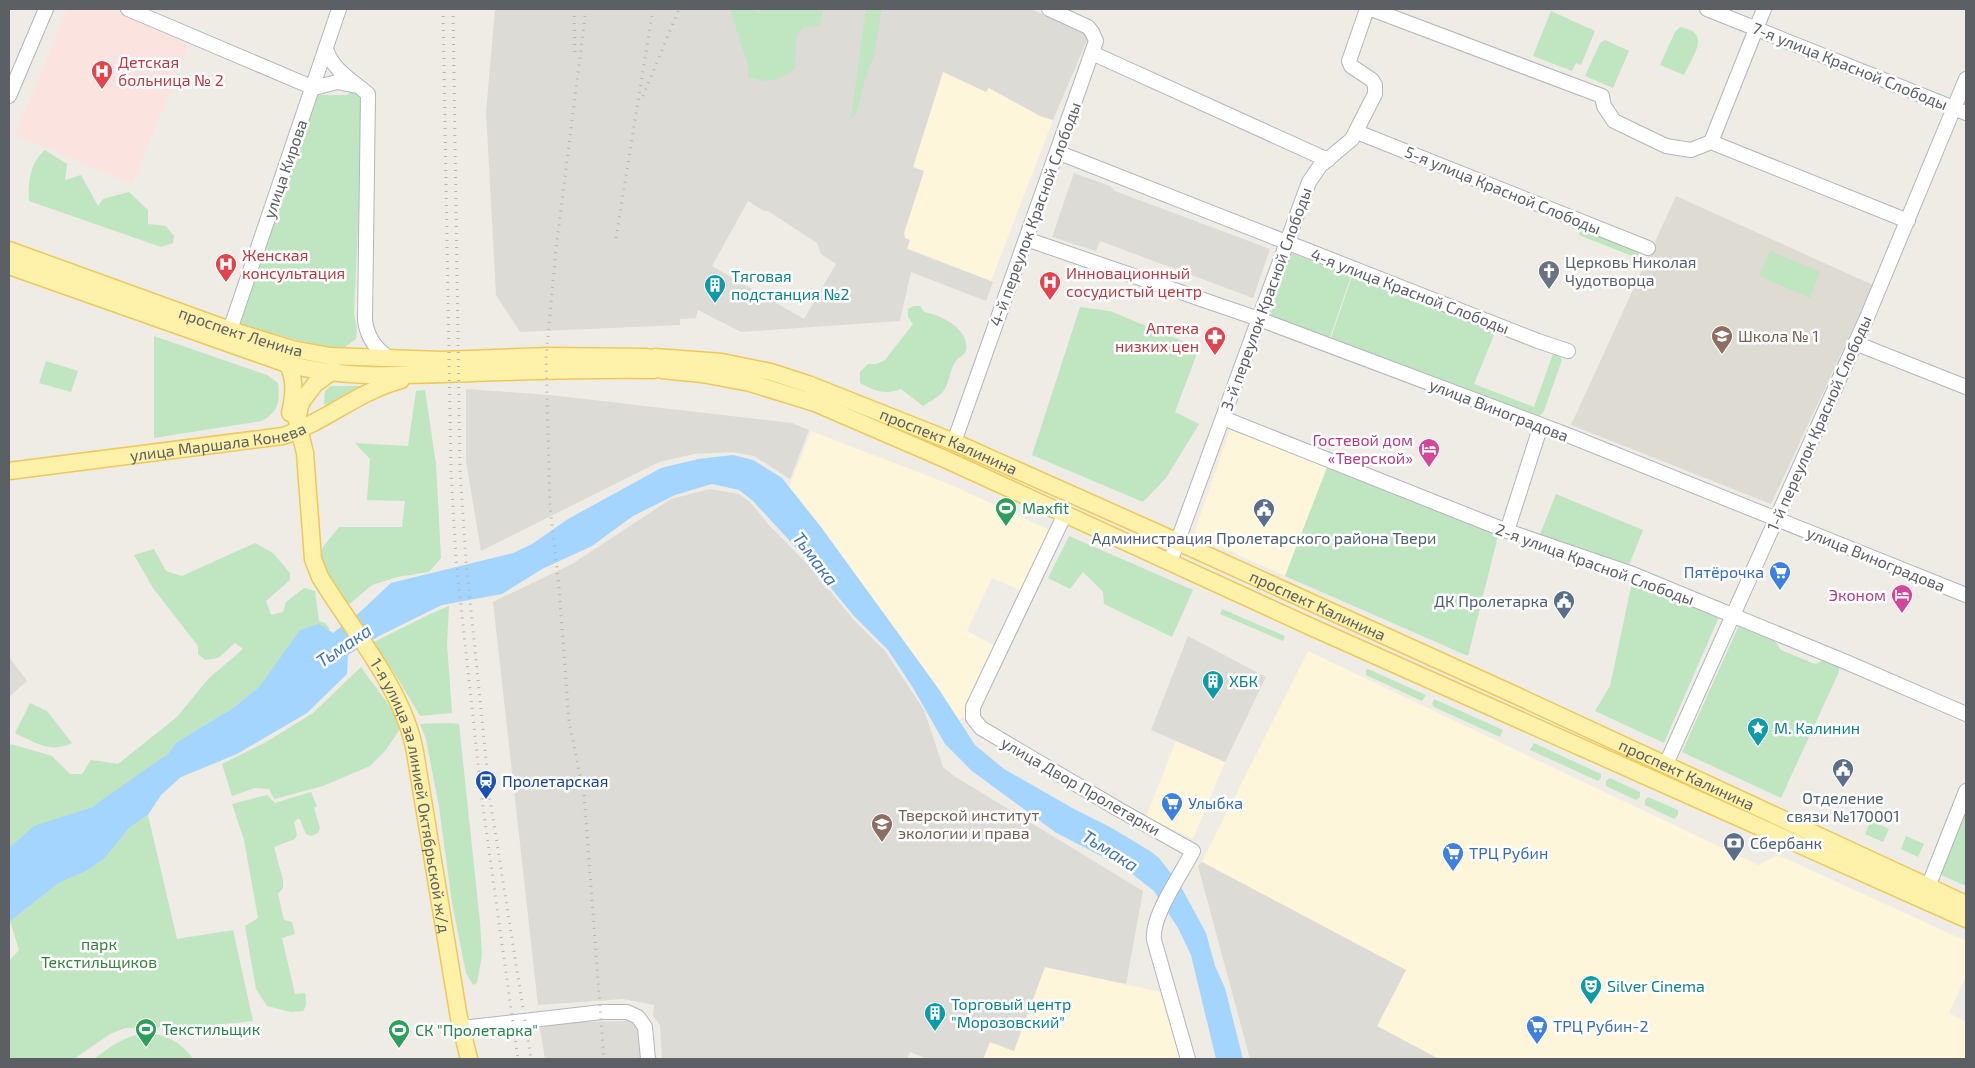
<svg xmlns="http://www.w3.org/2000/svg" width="1975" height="1068" viewBox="0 0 1975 1068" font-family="'Exo 2',sans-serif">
	<rect width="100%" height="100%" fill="#eeece4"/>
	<!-- commercial -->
	<path fill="#fdf6da" d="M943,71L986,92L988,87L1040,116L1053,120L991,281L907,248L910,241L905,238L904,233L924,171L913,168Z
		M1230,430L1328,465L1285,576L1198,537L1195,530Z
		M811,431L949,484L1052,531L1022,591L992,578L967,631L995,646L965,717L959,720L883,613L788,490Z
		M1308,651L1758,865L1778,855L1966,941V976L1949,1013L1966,1022V1059H1439L1377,1026L1406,970L1202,862Z
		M1176,741L1225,762L1193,839L1146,817Z
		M1045,967L1160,992L1180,1059H983L990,1042L1014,1050Z"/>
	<!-- industrial -->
	<path fill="#dddbd6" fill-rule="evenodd" d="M495,9H1031L1089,35L1053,120L1040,116L989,88L986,92L943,72L913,167L924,171L904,233L905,238L910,240L907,249L993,282L986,301L911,272L900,321L741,332L698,310L696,318L680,319V325L520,332L496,295L486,112ZM748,201L764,211H768L817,243L821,254L836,264L804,319L712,266Z
		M1074,173L1110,186L1115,191L1270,249L1253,298L1100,241L1096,251L1052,237Z
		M466,389L550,395L792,423L809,430L790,479L754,456L733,452L694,454L659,462L481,551L466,461Z
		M710,489L739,494L750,502L768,524L812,569L853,619L885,651L924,710L943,767L954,776L1143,891L1126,984L1045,967L1014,1051L990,1042L983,1059H928L910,1052L907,1059H662L660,1025L653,1016L654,1005L623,999L538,1005L493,602L572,564L671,499Z
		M1188,636L1266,677L1225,762L1151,730Z
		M9,657L27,681L9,697Z
		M1202,862L1406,970L1377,1026L1439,1059H1250L1198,866Z
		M629,1021L637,1025L640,1033L643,1059H545L539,1023Z"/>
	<!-- education -->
	<path fill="#dedbd2" d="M1676,196L1873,285L1771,504L1571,425Z"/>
	<!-- medical -->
	<path fill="#fbe3e0" d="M68,9H110L189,45L132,184L15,135Z"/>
	<!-- green -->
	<path fill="#c0e5c1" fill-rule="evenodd" d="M730,9H750L759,13L763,9H823L820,26L804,27L796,37L795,69C779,81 767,84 748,77V66Z
		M866,9H882L874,56L866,76L856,114L851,118Z
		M1551,11L1595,31L1581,65L1576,63L1572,71L1533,56Z
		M1680,27C1713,32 1692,57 1684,75L1660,65L1675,32Z
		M1605,40L1629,51L1613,88L1585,76L1600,43Z
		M354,89L364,96L354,314L357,327L356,339L345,347H329L240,327L262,246L314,95H347Z
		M45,150L67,164L65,180L81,175L98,206L103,199L129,192L148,210V224L166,226L174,236L173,243L161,247L29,201C28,183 30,162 45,150Z
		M1582,224L1641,248L1637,258L1579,235Z
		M1770,251L1820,272L1810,298L1759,276Z
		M1291,253L1351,276L1329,340L1272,318L1271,312Z
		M1352,276L1555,349L1562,360L1544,411L1538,418L1330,341ZM1496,330L1554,351L1534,407L1474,384Z
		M914,306H920L924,312C941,315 970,329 966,350C965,356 959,356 956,361C949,370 950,384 942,393C937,398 929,402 923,406L901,389C885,395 875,391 860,383V372L868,364H877L885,360L913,324L908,317V309Z
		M1080,307L1110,311L1199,348L1175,412L1199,424L1166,478L1143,502L1032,455Z
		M154,336L267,375L278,383C280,402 279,411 262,421L154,438Z
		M46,361L78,371L71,392L39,383Z
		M331,386H364L366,387L327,405L324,404L325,391Z
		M425,390L436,464L441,558L429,572L397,577L372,585L346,607L318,561L323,547L339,527H402L405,501L367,500L370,459L355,443L408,446L416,391Z
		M1328,465L1499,532L1468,656L1285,576Z
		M1556,494L1643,530L1627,570L1539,537Z
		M1069,536L1193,590L1172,637L1104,604L1103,592L1083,572L1070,589L1048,578Z
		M255,543L273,553L290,573V580L266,601L271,615L283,612L286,602L304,588L315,591L319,621L325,623L330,629L276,682L260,686L233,708L177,742L148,779L121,798L79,812L9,848V750L11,744L52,756L70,774H82L91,760L118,764L177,717L208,679L243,649L235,643L218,658L205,660L198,654V646L153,588L134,555L154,549L166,571L182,576Z
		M1635,568L1725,603L1664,743L1595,711L1610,686Z
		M449,606L447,644L452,713L420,716L392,669L372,643L432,613Z
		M1222,609L1285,636L1283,641L1220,614Z
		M1740,623L1772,637L1781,650L1815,664L1828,658L1840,666L1838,674L1781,798L1682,752Z
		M361,667C374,686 393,706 400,729L386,750L370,766L323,786L274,799L269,789L255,788L232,796L222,764L268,741L313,713Z
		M1368,669L1426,695L1422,701L1366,675V670Z
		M1434,699L1503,730L1500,737L1434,707L1432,704Z
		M30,703L47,711L72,743C49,753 36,743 15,733Z
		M450,723L459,724L480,922L482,955L477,983L473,985L466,973L452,903L439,807L426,739L420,724Z
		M1534,743L1601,774V778L1598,781L1530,750Z
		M1610,778L1640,792V797L1636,800L1606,786V781Z
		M311,792L317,806L314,808L320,828L318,833L311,836L306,834L299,818L294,822L297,835L295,839L274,847L283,880V888L278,894L284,920L292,922L295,934L282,938L295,994L305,993C306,1000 308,1004 303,1011L291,1012L267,1006L256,989L245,926L258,918L244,840L232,804L267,795L275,803Z
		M1648,797L1678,810V815L1674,819L1645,805V800Z
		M1966,805V886L1939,874Z
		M148,815L177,939L233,930L253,1021L205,1026L125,1028L110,1034L74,1059H9V961L19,950L10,921L59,883L86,871L104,859L129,828Z
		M1871,820L1889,829L1883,842L1865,834Z
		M1906,836L1924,844L1918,857L1901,849Z
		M145,1033C165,1034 182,1042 193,1059H94C110,1047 124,1036 145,1033Z"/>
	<!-- water -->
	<path fill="#a4d5fe" d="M733,455L753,460L782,478L821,527L938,688L975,745L1004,769L1074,809L1110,827L1150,851L1159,858L1180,885L1206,933L1215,966L1225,988L1243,1059H1216L1191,955L1178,928L1154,891L1126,869L1055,832L972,771L945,744L912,686L888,650L854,616L813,566L753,501L739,490L712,484L675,495L633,516L592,546L542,569L502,594L442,605L379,636L348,655L347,674L307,713L237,754L181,777L161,795L148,815L129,828L104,859L86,871L59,883L9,922V848L34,826L121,798L148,779L177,742L233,708L260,686L300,630L319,624L333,633L360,612L391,583L513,553L532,544L568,519L661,468L698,459Z"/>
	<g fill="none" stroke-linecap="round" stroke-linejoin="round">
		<!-- river -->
		<path stroke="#a4d5fe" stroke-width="18" d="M102,811L169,764"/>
		<!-- minor casing -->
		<g stroke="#b4b6bb" stroke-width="16">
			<path id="minor" d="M128,9L314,88L337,82L357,86
				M1371,9L1602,96L1604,106L1614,121L1666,146L1691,150L1711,142L1908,221
				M1707,9L1966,113
				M326,48C331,69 353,81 368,94L365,320C367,337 376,350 391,359
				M1092,53L1328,160
				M9,96L46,9
				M1357,132L1648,248
				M1711,142L1764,9
				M1057,152L1538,341L1568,351
				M1026,239L1259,319L1565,434L1966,595
				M230,330L339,9
				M1855,343L1966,387
				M1223,418L1507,531L1630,573L1846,662L1966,714
				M954,442L1096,41L1092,32L1088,27L1049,9
				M1065,514L973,707V718L981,728L1118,809L1193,851C1182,873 1151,916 1154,940L1188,1059
				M1507,531L1541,425
				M1170,562L1309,182L1320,166L1352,139L1375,94V85L1372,80L1351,66L1349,61L1367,9
				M1666,764L1868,315L1966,79
				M1928,887L1966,791
				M462,1028L602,1012H627L638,1017L645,1027L648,1059"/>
		</g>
		<!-- major casing -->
		<g stroke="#efc85c" stroke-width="19">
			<g id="major">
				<path id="s1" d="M9,250L230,330L292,349L330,356L441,360L547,356L647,357"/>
				<path d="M9,266L287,364C347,380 410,375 472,373C532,371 593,369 654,370"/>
				<path id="s2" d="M655,357L722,362L771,372L808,384L954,442L1178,542L1513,694L1966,904"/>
				<path d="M287,364C296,378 294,397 290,413"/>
				<path d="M662,370L702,374L750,383L815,403L947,460L1309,626L1966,919"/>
				<path id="s3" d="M304,397L300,406L297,421L305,453L313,559L320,577C353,631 404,690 415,752L459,1018L469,1059"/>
				<path d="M299,405L315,384L334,370"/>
				<path id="s4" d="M9,471L283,436C325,422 357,392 401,380"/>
			</g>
		</g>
		<!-- minor -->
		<use href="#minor" stroke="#fff" stroke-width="14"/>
		<!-- major -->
		<use href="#major" stroke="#fef1a9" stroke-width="16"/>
		<!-- rail -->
		<path stroke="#b4b5b5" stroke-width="3" stroke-dasharray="1 6" stroke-linecap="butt" d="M443,9L451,471L456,560L482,800L518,1059
			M453,9L460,470L466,560L490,799L531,1059
			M574,9L575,54
			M586,9L556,249L546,358L550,507L559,587L569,721L584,795L604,1059
			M643,96L679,9
			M616,238L653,9"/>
	</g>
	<!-- icons -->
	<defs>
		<g id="hospital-pin" transform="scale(1.125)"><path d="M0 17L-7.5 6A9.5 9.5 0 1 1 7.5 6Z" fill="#e0444e" stroke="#fff"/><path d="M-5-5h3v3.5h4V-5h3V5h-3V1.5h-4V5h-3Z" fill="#fff"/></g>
		<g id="church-pin" transform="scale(1.125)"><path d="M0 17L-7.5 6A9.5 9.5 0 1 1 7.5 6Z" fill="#6b7280" stroke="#fff"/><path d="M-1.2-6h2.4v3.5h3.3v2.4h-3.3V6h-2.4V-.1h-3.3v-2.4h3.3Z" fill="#fff"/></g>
		<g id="building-pin" transform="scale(1.125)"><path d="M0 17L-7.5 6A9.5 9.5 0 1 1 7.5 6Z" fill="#0f9aa8" stroke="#fff"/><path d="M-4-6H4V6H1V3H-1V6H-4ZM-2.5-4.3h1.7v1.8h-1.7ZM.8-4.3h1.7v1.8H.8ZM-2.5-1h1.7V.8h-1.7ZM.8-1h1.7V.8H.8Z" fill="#fff"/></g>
		<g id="school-pin" transform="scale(1.125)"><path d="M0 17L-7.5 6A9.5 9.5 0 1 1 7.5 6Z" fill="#8d6e63" stroke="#fff"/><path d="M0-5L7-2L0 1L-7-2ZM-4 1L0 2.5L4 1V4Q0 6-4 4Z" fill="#fff"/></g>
		<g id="pharmacy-pin" transform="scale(1.125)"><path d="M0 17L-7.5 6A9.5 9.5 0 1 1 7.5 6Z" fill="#e0444e" stroke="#fff"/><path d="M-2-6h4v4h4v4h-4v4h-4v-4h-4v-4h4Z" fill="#fff"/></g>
		<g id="hotel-pin" transform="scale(1.125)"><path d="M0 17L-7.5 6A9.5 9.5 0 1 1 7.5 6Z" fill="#d1479c" stroke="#fff"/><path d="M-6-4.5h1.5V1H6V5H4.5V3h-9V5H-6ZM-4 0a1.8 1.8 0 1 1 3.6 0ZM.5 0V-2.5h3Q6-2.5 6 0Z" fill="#fff"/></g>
		<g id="stadium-pin" transform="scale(1.125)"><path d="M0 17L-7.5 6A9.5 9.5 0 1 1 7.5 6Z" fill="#2e9e5b" stroke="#fff"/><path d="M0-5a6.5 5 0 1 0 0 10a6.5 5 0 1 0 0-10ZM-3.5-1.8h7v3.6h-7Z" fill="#fff"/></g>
		<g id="civic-pin" transform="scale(1.125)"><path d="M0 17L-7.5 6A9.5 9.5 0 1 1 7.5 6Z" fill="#5c6f8a" stroke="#fff"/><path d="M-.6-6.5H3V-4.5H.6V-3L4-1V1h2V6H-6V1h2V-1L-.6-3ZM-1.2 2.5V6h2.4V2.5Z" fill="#fff"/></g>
		<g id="supermarket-pin" transform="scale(1.125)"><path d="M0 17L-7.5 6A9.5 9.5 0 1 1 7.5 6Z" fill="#3f7fe0" stroke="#fff"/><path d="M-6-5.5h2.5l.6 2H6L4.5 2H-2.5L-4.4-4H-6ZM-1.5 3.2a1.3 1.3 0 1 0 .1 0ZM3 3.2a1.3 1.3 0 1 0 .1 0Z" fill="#fff"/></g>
		<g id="sight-pin" transform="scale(1.125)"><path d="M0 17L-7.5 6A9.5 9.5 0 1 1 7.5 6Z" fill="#0f9aa8" stroke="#fff"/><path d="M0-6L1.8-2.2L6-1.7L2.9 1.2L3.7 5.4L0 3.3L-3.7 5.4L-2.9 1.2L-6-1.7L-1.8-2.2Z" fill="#fff"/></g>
		<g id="station-pin" transform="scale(1.125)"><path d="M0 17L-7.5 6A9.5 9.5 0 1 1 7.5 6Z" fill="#1a4fb4" stroke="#fff"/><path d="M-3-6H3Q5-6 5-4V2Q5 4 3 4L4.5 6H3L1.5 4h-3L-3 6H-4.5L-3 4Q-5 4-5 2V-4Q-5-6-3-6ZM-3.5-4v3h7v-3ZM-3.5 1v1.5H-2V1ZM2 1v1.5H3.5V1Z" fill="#fff"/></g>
		<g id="university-pin" transform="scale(1.125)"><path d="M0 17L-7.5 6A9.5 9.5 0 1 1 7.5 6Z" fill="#8d6e63" stroke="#fff"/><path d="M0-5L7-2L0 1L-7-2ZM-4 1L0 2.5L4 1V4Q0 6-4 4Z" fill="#fff"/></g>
		<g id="bank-pin" transform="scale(1.125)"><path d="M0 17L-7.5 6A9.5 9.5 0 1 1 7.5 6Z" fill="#5c6f8a" stroke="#fff"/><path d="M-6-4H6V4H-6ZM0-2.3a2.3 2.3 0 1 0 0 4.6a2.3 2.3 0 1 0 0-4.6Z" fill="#fff"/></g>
		<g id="theatre-pin" transform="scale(1.125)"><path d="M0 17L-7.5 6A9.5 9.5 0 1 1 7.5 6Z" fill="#0f9aa8" stroke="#fff"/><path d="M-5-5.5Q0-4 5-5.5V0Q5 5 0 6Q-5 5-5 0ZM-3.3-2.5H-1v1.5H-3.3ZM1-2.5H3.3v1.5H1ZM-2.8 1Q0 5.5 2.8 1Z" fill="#fff"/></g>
	</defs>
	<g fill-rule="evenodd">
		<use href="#hospital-pin" x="102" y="71"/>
		<use href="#hospital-pin" x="226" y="264"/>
		<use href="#church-pin" x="1549" y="271"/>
		<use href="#hospital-pin" x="1050" y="282"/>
		<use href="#building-pin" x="715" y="285"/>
		<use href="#school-pin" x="1722" y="336"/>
		<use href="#pharmacy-pin" x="1215" y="337"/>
		<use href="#hotel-pin" x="1429" y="449"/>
		<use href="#stadium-pin" x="1006" y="508"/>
		<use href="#civic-pin" x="1264" y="509"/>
		<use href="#supermarket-pin" x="1780" y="572"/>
		<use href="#hotel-pin" x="1902" y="595"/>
		<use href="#civic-pin" x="1564" y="601"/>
		<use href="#building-pin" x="1213" y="681"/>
		<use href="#sight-pin" x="1758" y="728"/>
		<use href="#civic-pin" x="1843" y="769"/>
		<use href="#station-pin" x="486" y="781"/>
		<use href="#supermarket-pin" x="1172" y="803"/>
		<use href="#university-pin" x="882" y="824"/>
		<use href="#bank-pin" x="1734" y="843"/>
		<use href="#supermarket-pin" x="1453" y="853"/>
		<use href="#theatre-pin" x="1591" y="986"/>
		<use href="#building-pin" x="935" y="1013"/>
		<use href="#supermarket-pin" x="1537" y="1026"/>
		<use href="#stadium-pin" x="146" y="1029"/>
		<use href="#stadium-pin" x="399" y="1030"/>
	</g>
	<g text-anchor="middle" stroke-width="5" stroke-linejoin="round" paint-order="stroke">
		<!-- health labels -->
		<g font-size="16" fill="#be3a42" stroke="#fff" text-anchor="start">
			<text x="118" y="68">Детская<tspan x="118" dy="18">больница № 2</tspan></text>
			<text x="242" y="261">Женская<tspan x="242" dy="18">консультация</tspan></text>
			<text x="1066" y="279">Инновационный<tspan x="1066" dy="18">сосудистый центр</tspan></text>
			<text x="1199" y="334" text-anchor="end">Аптека<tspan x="1199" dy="18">низких цен</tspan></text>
		</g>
		<!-- street labels -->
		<g font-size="16" fill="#5c5f64" stroke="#fff">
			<text transform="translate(1850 66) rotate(22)" y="6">7-я улица Красной Слободы</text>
			<text transform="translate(285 169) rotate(-71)" y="6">улица Кирова</text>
			<text transform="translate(1503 190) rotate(22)" y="6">5-я улица Красной Слободы</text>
			<text transform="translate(1035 214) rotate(-70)" y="6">4-й переулок Красной Слободы</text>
			<text transform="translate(1410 291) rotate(21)" y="6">4-я улица Красной Слободы</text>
			<text transform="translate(1266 299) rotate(-70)" y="6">3-й переулок Красной Слободы</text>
			<text dy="6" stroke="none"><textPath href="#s1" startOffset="246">проспект Ленина</textPath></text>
			<text transform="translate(1499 410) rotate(21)" y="6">улица Виноградова</text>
			<text transform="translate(1819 423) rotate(-66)" y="6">1-й переулок Красной Слободы</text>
			<text dy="6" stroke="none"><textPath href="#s4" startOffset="211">улица Маршала Конева</textPath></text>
			<text dy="6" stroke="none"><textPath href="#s2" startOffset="308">проспект Калинина</textPath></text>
			<text transform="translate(1876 559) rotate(22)" y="6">улица Виноградова</text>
			<text transform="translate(1595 564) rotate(20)" y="6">2-я улица Красной Слободы</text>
			<text dy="6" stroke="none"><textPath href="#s2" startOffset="712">проспект Калинина</textPath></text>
			<text dy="6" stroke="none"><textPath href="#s2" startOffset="1118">проспект Калинина</textPath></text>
			<text transform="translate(1081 786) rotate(30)" y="6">улица Двор Пролетарки</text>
			<text dy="6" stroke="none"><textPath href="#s3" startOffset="425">1-я улица за линией Октябрьской ж/д</textPath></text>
		</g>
		<!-- worship labels -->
		<g font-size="16" fill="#5b616d" stroke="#fff" text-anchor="start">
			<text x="1565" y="268">Церковь Николая<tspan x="1565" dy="18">Чудотворца</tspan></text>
		</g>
		<!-- culture labels -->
		<g font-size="16" fill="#0d838f" stroke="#fff" text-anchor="start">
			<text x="731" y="282">Тяговая<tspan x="731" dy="18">подстанция №2</tspan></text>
			<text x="1229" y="687">ХБК</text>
			<text x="1774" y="734">М. Калинин</text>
			<text x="1607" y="992">Silver Cinema</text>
			<text x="951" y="1010">Торговый центр<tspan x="951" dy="18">"Морозовский"</tspan></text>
		</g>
		<!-- education labels -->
		<g font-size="16" fill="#785e54" stroke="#fff" text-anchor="start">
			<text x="1738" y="342">Школа № 1</text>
			<text x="898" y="821">Тверской институт<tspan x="898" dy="18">экологии и права</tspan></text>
		</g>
		<!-- hotel labels -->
		<g font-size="16" fill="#b23c85" stroke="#fff" text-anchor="end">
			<text x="1413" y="446">Гостевой дом<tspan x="1413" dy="18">«Тверской»</tspan></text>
			<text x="1886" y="601">Эконом</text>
		</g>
		<!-- leisure labels -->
		<g font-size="16" fill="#27864d" stroke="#fff" text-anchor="start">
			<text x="1022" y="514">Maxfit</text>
			<text x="162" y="1035">Текстильщик</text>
			<text x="415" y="1036">СК "Пролетарка"</text>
		</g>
		<!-- service labels -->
		<g font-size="16" fill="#4e5e75" stroke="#fff">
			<text x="1264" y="544">Администрация Пролетарского района Твери</text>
			<text x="1548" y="607" text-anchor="end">ДК Пролетарка</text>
			<text x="1843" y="804">Отделение<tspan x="1843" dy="18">связи №170001</tspan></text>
			<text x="1750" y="849" text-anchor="start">Сбербанк</text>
		</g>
		<!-- shop labels -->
		<g font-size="16" fill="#366cbe" stroke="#fff" text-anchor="start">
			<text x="1764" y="578" text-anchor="end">Пятёрочка</text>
			<text x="1188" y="809">Улыбка</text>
			<text x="1469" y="859">ТРЦ Рубин</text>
			<text x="1553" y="1032">ТРЦ Рубин-2</text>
		</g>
		<!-- transit labels -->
		<g font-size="16" fill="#164399" stroke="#fff" text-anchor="start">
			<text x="502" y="787">Пролетарская</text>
		</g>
		<!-- park labels -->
		<g font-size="16" fill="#35823a" stroke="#fff">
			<text x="99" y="950">парк<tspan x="99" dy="18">Текстильщиков</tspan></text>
		</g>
		<!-- water labels -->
		<g font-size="18" font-style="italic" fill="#4175b0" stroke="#fff">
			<text transform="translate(815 559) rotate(53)" y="6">Тьмака</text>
			<text transform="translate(344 646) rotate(-34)" y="6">Тьмака</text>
			<text transform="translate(1110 851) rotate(32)" y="6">Тьмака</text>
		</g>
	</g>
	<!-- border -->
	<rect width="1975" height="1068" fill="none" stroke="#5c5f64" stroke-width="20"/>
</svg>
